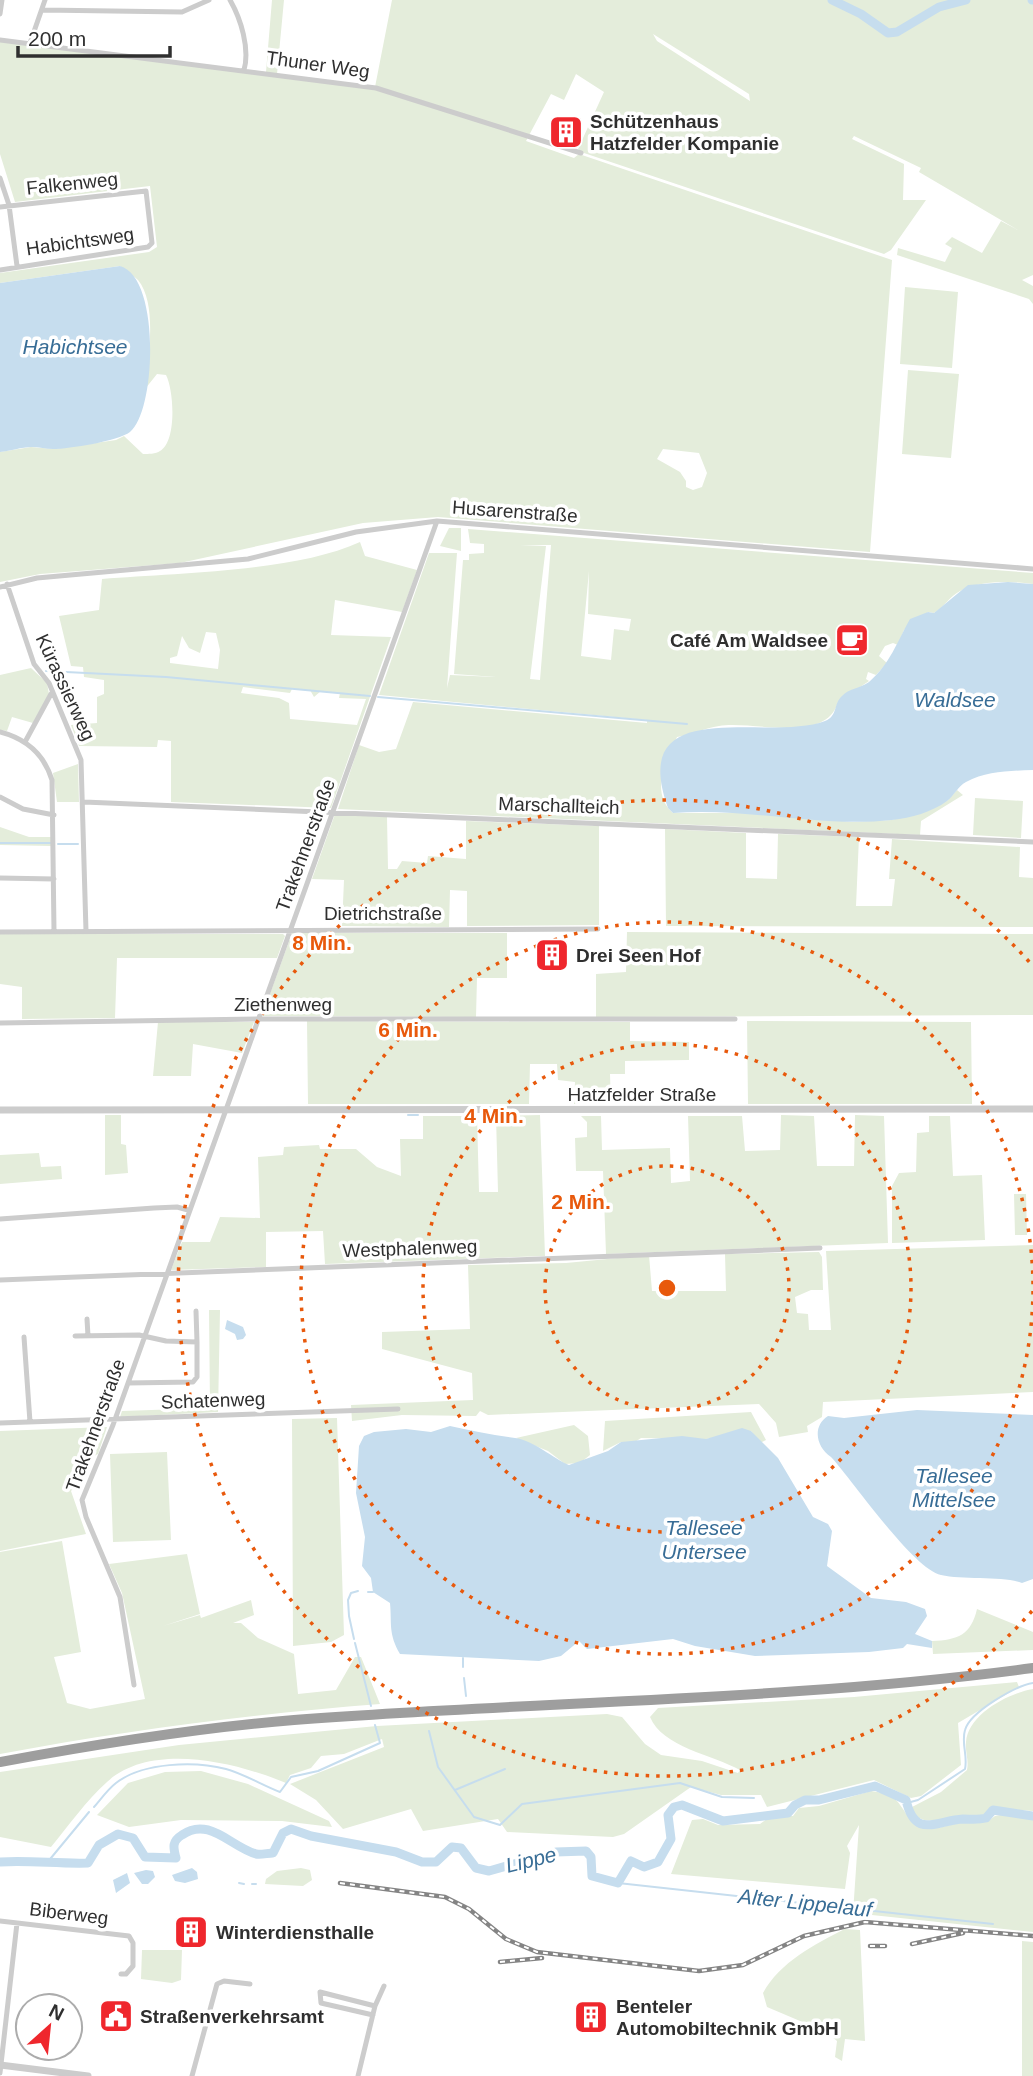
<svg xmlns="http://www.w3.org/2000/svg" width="1033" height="2076" viewBox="0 0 1033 2076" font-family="Helvetica,sans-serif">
	<rect width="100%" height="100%" fill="#fff"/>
	<!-- green -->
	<path fill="#e4eddb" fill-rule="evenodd" d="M272,0H284L277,74L375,87L392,0H1033V275L1022,280L1033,286V304L1029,299L897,255L898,248L945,262L952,248L945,244L952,237L982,253L1001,221L1018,230L919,172L921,168L854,136L852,139L904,164L903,200H926L891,250L884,254L581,152L578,149L604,92L576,74L564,100L551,94L526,141L574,158L579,154L892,260L870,552L438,517L363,523L180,563L40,574L0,582V452L31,447L54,449L116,440L124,436L143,454C148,454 156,454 160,451C177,442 174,390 166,375L157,374L145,389C148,361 158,304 138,280C133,275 126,271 120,266L0,283V273L149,252L157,247L150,186L15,202L0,154V40L266,72ZM653,34L749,94L750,101L657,41ZM663,449L699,453L707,473L702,487L693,490L686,487V481L680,472L657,459Z
		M905,287L958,292L952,368L900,364Z
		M908,370L959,374L951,458L902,454Z
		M449,528H461V551L440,546Z
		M468,529L1033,573V584C1010,581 981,580 960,591C950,596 944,607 934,613L928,612L904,630L898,645L893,643L885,646L879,656L887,663L876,675L868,672L866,679L869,681L838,702C826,745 752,720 719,726C705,728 691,735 677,737C667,761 649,791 673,813H759L852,822L892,820L948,800L957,790L963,795L921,821L920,835L338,809L359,745L379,752L396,749L413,702L647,723V720L379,695L429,553H457L447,688L450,675L496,677L454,674L463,560H469V554L484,553V544L470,543ZM520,545H551L540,680L530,679L546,546ZM589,571L588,614L631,619L629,631L614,629L611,660L581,656Z
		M360,542L365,556L417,570L402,612L335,600L331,635L391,637L331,808L171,802V741L158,740L157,747L79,746L71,725L97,723V697L104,694V680L84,677L83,667L71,666L59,616L99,610L102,579C175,573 295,572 360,542ZM206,632L216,633L220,650L218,669L170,663V658L177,656L182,636L189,648L200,653ZM243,687L290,693L292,689L310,690L314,697L321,691L340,693L339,698L366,699L357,725L290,719L289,703L279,698L241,693Z
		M31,668L47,683L49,694L33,723L12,717L7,731L0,730V675Z
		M78,764L79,802H57L53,773Z
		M975,798L1023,801L1021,838L973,835Z
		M335,814L387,817L388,869H397L402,861L427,863L428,856L466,859V821L599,826V925L467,926V891L450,890L449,927L342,926L344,880L312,879Z
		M0,827L29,837H52L51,846L0,845Z
		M665,829L746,833V878L777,879L778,834L859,837L856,906H892L895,879H889L892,839L1020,847L1019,877L1033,878V927L666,926Z
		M627,932L1033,934V1015L596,1017V974L626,972Z
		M292,933H507V978H477L476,1017L262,1016Z
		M0,934H283L285,936L277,958H117L115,1018L22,1019V987L0,984Z
		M307,1021L630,1022V1041L689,1042V1060L625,1061V1074H610L611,1104H574L575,1082L558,1080L557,1064H530L529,1104H308Z
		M747,1021L971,1022L972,1104H748Z
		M158,1022H254L242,1053L193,1044L191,1076H153Z
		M105,1115H121V1144L126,1145L128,1173L105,1175Z
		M540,1115L545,1256L325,1264L323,1231L266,1232V1267L171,1270L182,1242H210L220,1217L260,1218L258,1157L283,1155L284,1147L319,1145L320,1149H356L377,1167L401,1176L400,1139H423V1116H477L479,1192H498L496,1116Z
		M781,1115L814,1116L817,1166H854L855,1115L884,1116L888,1243L606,1254L603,1171H576L575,1138L587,1137V1122L581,1116H601L602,1150L670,1148L671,1183L690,1181L688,1116H742L745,1151L780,1150Z
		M929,1116H950L953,1176L982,1175L985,1240L892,1243V1186L899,1173L916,1172L917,1133L929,1132Z
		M39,1153L41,1167L61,1166L62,1179L0,1184V1155Z
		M1014,1194H1026L1027,1235H1015Z
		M1033,1245V1392L823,1402L822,1417L807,1426L808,1432L779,1437L776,1423L759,1404L488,1415L480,1411L476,1416L402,1415L352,1421L351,1405L473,1400L472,1373L382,1349V1332L470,1329L468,1265L566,1263L649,1255L652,1291H726L725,1254L819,1252L822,1257L823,1290H811L795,1297L797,1313L808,1314L809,1330H831L826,1251Z
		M209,1310H220L218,1412L120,1417L122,1411L210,1408Z
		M751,1412L766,1440L760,1443L751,1431L706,1439L641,1438L635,1442H621L603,1451L605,1421Z
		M337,1418L344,1635L331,1642L293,1646L292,1419Z
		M574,1425L588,1436L590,1455L580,1463L565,1464L548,1451L516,1438Z
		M107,1427L98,1454L92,1457L87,1472L71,1491L86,1534L0,1551V1431Z
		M167,1452L171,1540L113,1542L110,1454Z
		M62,1541L81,1652L54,1657L67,1703L90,1709L145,1699L122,1593L109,1564L187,1554L200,1614L163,1626L200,1615L201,1618L251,1600L254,1615L233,1623H241L258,1638L294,1654L298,1694L336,1690L355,1657H361L380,1704C252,1714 127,1730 0,1754V1552Z
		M977,1609L1033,1632V1650L933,1654L932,1641C958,1640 971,1635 977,1609Z
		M1017,1682L1019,1687L958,1723L961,1765L921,1796L911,1798L874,1780L767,1807L761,1795H721L691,1787L624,1834L613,1837L507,1832L498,1819L423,1831L411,1809L343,1829L316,1800L290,1784L384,1747L382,1739L344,1754L321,1756L311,1768L290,1775L286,1783C237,1763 152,1741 107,1782C86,1801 69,1825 51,1847L0,1837V1772L179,1745L377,1726L607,1714L622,1717L645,1744L661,1755L702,1761L738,1773L740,1770C713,1755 662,1747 650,1717L658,1708L854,1697Z
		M1033,1689V1811L992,1808L984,1816C976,1818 970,1816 962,1816C947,1817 917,1830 912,1807L941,1792L967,1770C969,1760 965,1752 966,1742C968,1714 1009,1693 1033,1689Z
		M201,1771L248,1784L329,1821L332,1827L282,1821L181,1820L129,1827L97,1815L128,1783L165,1772Z
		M871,1791C899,1795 896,1801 911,1820L938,1828L962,1822H987L995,1816L1006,1814L1033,1820V1932L853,1913L859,1825L847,1846L850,1853L845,1889L671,1874L692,1820L703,1819L718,1825L760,1824L771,1816H793L799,1808L819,1806Z
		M301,1868L310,1870L312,1880L303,1886L265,1884L266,1879L277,1871Z
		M845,1929L860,1930L865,2041L845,2039L842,2061L835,2057L837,2041L826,2032L767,2007L763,1993C780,1962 815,1944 845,1929Z
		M1022,1941L1033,1942V2076H1022Z
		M142,1950H182L181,1980L172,1983L141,1979Z"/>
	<!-- water -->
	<path fill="#c6ddee" d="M120,266C161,277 156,412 130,432C118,441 69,449 53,449C46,449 39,447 32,447C21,447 11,451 0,452V283Z
		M1008,582L1033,584V770C1009,771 987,771 966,782C958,786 954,796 947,801C932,812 911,818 892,820C819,828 746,807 673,813L668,808C626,691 767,743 825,721C838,716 833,704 842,696C849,688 859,689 869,682C890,664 897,642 910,619L928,612L934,613L968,585Z
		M227,1320L243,1327L246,1335L243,1339L237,1340L235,1334L225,1329Z
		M917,1410L1033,1415V1579L1022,1583C1005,1576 963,1580 941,1575C913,1569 854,1482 831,1457C816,1447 812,1426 828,1416L844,1418Z
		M450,1426C472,1431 493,1435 515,1438C533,1440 554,1459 569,1465L608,1451L621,1442L682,1436L706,1439L742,1428L751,1431L778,1458L813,1517L828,1524L832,1531L827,1566L871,1598L906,1602L925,1609L927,1616L915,1634L932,1641V1648L907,1644L903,1648L869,1652L755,1656L695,1646L673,1639L587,1649L579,1641L561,1656L539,1661L400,1654C388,1633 392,1624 390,1603L373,1592L371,1578L362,1566L365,1537L356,1493L359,1446L364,1436L374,1432L406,1429L431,1432Z
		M192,1868L197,1872L198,1879L185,1883L175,1881L172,1875Z
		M146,1870L153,1871L155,1877L148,1884H142L134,1873Z
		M127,1873L130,1883L116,1893L113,1880Z"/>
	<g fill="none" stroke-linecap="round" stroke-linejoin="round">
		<!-- stream -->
		<path stroke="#c6ddee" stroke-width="2" d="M46,671L166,677L370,696
			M378,697L687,724
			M0,843H51
			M58,844H78
			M408,1115H418
			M368,1592H373
			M354,1639L349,1616L348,1600L351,1593L358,1591
			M355,1643L371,1706
			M463,1658V1667
			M464,1678L466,1696
			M429,1731L438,1767L474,1817L500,1825L522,1804L680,1783L722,1797L754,1798
			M455,1790L505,1769
			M907,1803L918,1800L965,1769C968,1756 961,1743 965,1730C970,1712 1015,1686 1033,1683
			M94,1807C101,1799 108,1789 116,1783C143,1762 195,1761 226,1769C244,1774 262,1785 280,1792L291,1777L318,1771L380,1743L375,1725
			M46,1864L89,1812
			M239,1883L244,1884
			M618,1883L993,1924
			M252,1884H256"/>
		<!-- river -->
		<path stroke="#c6ddee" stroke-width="9" d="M832,0L861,14L888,33L897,32L939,7L966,0
			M1032,0H1033
			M0,1862C29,1860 58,1864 88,1863L99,1845L118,1834L133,1838L145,1857L176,1858C173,1847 172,1841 182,1835C209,1816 231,1847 256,1854C261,1855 268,1853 273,1853L283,1833L291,1829L311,1836L396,1852L422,1862H436L452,1847L461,1848L476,1868L489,1871L556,1852L586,1851L591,1857L592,1876L618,1883L631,1861L644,1867L658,1862L671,1839L668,1815L674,1807L682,1805L723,1821L788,1813L795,1805L805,1800H819L875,1786L906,1800C915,1839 935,1821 963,1819C971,1819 978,1820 986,1818L993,1810L1033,1816"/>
		<!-- minor -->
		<path stroke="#ccc" stroke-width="5" d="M230,0C241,19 250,49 244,70
			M43,10L182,12L209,0
			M0,14L2,0
			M0,40L376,88L581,153
			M30,43L45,0
			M0,178L9,205L17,266
			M0,207L146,191L152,243L148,247L0,270
			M7,584L34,664L49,683L81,760L86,931
			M0,587L37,578L248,559L356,532L437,521L1033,569
			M0,732C27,739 44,754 52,780L54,931
			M25,742L51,694
			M0,797L23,809L54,815
			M84,802L1033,842
			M0,878L54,879
			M0,932L598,929
			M0,1023L260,1019H735
			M0,1219L154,1208L177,1207L188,1210
			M0,1280L820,1248
			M196,1311L197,1342
			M87,1319L88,1336
			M75,1336L139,1335L166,1341L197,1342V1377L193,1382L128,1383
			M24,1337L30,1422
			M0,1423L398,1409
			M134,1685L120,1597L86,1517L82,1500L113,1425L437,521
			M0,1921L129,1936L133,1943V1966L126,1974H121
			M373,2015L321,2003L320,1992L375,2006
			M0,2073L17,1923
			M192,2076L217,1984L224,1981L250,1984
			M358,2076L375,2006L384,1986"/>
		<!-- tertiary -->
		<path stroke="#ccc" stroke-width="7" d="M0,1110L1033,1109
			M0,2065L88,2076"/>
		<!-- trunk -->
		<path stroke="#9e9e9e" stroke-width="10" d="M0,1762C97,1744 195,1728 294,1720C540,1701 788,1701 1033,1668"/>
		<!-- rail casing -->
		<g stroke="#848484" stroke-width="4.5">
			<path id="rail" d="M340,1883L445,1897L469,1909L506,1939L537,1952L699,1971L743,1965L804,1936L865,1922L1033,1936
				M912,1944L963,1933
				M870,1946H885
				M500,1962L542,1958"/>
		</g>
		<!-- rail -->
		<use href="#rail" stroke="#fff" stroke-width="2" stroke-dasharray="5" stroke-linecap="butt"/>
	</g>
	<!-- distance rings -->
	<g fill="none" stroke="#e8590c" stroke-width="3.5" stroke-dasharray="3.5 7">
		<circle cx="667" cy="1288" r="122"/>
		<circle cx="667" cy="1288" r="244"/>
		<path d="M1033 1291A366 366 0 1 1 1033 1285"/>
		<path d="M1032 1611A488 488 0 1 1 1032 965"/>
	</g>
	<!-- icons -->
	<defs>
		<g id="building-square" transform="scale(1.75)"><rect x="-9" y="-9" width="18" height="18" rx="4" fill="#ef272d" stroke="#fff"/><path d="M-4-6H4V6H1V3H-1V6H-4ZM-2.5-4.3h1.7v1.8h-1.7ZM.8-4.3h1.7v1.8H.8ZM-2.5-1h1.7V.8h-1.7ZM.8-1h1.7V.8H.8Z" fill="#fff"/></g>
		<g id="cafe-square" transform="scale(1.75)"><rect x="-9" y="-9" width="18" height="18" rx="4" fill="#ef272d" stroke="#fff"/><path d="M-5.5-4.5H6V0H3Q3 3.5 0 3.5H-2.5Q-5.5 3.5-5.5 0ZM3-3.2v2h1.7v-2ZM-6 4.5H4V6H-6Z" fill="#fff"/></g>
		<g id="civic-square" transform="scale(1.75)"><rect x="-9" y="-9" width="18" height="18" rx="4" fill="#ef272d" stroke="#fff"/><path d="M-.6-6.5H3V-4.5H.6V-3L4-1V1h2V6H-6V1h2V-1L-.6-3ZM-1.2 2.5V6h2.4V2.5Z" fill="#fff"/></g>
	</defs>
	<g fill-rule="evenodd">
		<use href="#building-square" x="566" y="132"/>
		<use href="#cafe-square" x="852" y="640"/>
		<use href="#building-square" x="552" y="955"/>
		<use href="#building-square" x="191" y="1932"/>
		<use href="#civic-square" x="116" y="2016"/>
		<use href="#building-square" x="591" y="2017"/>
	</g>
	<g text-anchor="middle" stroke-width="7" stroke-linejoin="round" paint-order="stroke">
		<!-- street labels -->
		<g font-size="19" fill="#2f2f2f" stroke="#fff">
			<text transform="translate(318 64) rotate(8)" y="7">Thuner Weg</text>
			<text transform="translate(72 183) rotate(-6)" y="7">Falkenweg</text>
			<text transform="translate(80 241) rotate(-8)" y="7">Habichtsweg</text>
			<text transform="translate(515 511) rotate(4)" y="7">Husarenstraße</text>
			<text transform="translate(66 687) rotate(65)" y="7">Kürassierweg</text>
			<text transform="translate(559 805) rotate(2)" y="7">Marschallteich</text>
			<text transform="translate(305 845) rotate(-70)" y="7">Trakehnerstraße</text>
			<text x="383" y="920">Dietrichstraße</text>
			<text x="283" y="1011">Ziethenweg</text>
			<text x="642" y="1101">Hatzfelder Straße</text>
			<text transform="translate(410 1248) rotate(-2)" y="7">Westphalenweg</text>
			<text transform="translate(213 1400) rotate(-2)" y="7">Schatenweg</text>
			<text transform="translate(95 1425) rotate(-70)" y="7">Trakehnerstraße</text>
			<text transform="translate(69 1913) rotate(7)" y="7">Biberweg</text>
		</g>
		<!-- poi labels -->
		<g font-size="19" font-weight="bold" fill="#2f2f2f" stroke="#fff" text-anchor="start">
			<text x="590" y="128">Schützenhaus<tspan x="590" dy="22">Hatzfelder Kompanie</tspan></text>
			<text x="828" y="647" text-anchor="end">Café Am Waldsee</text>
			<text x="576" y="962">Drei Seen Hof</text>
			<text x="216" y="1939">Winterdiensthalle</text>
			<text x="616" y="2013">Benteler<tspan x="616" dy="22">Automobiltechnik GmbH</tspan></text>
			<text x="140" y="2023">Straßenverkehrsamt</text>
		</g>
		<!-- water labels -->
		<g font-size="21" font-style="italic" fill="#386d96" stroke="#fff">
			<text x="75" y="354">Habichtsee</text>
			<text x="955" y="707">Waldsee</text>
			<text x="954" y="1483">Tallesee<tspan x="954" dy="24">Mittelsee</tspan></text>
			<text x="704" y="1535">Tallesee<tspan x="704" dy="24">Untersee</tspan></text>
			<text transform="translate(531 1860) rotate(-14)" y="7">Lippe</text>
			<text transform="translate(805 1903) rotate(6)" y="7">Alter Lippelauf</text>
		</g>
	</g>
	<circle cx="667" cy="1288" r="10" fill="#e8590c" stroke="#fff" stroke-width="3.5"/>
	<g font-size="21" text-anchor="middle" font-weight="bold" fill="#e8590c" stroke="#fff" stroke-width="7" stroke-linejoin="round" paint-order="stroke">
		<text x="322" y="950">8 Min.</text>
		<text x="408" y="1037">6 Min.</text>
		<text x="494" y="1123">4 Min.</text>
		<text x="581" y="1209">2 Min.</text>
	</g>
	<!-- north arrow -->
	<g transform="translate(49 2027) rotate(27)"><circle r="33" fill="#ffffff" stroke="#acacac" stroke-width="2"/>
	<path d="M0-5L12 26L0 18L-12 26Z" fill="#ef272d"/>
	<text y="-10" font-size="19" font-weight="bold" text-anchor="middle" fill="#2f2f2f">N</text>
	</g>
	<!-- scale -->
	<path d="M18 46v10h152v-10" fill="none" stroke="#2f2f2f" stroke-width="3.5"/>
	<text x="28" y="46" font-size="21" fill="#2f2f2f" stroke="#ffffff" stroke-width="5" paint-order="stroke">200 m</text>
</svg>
